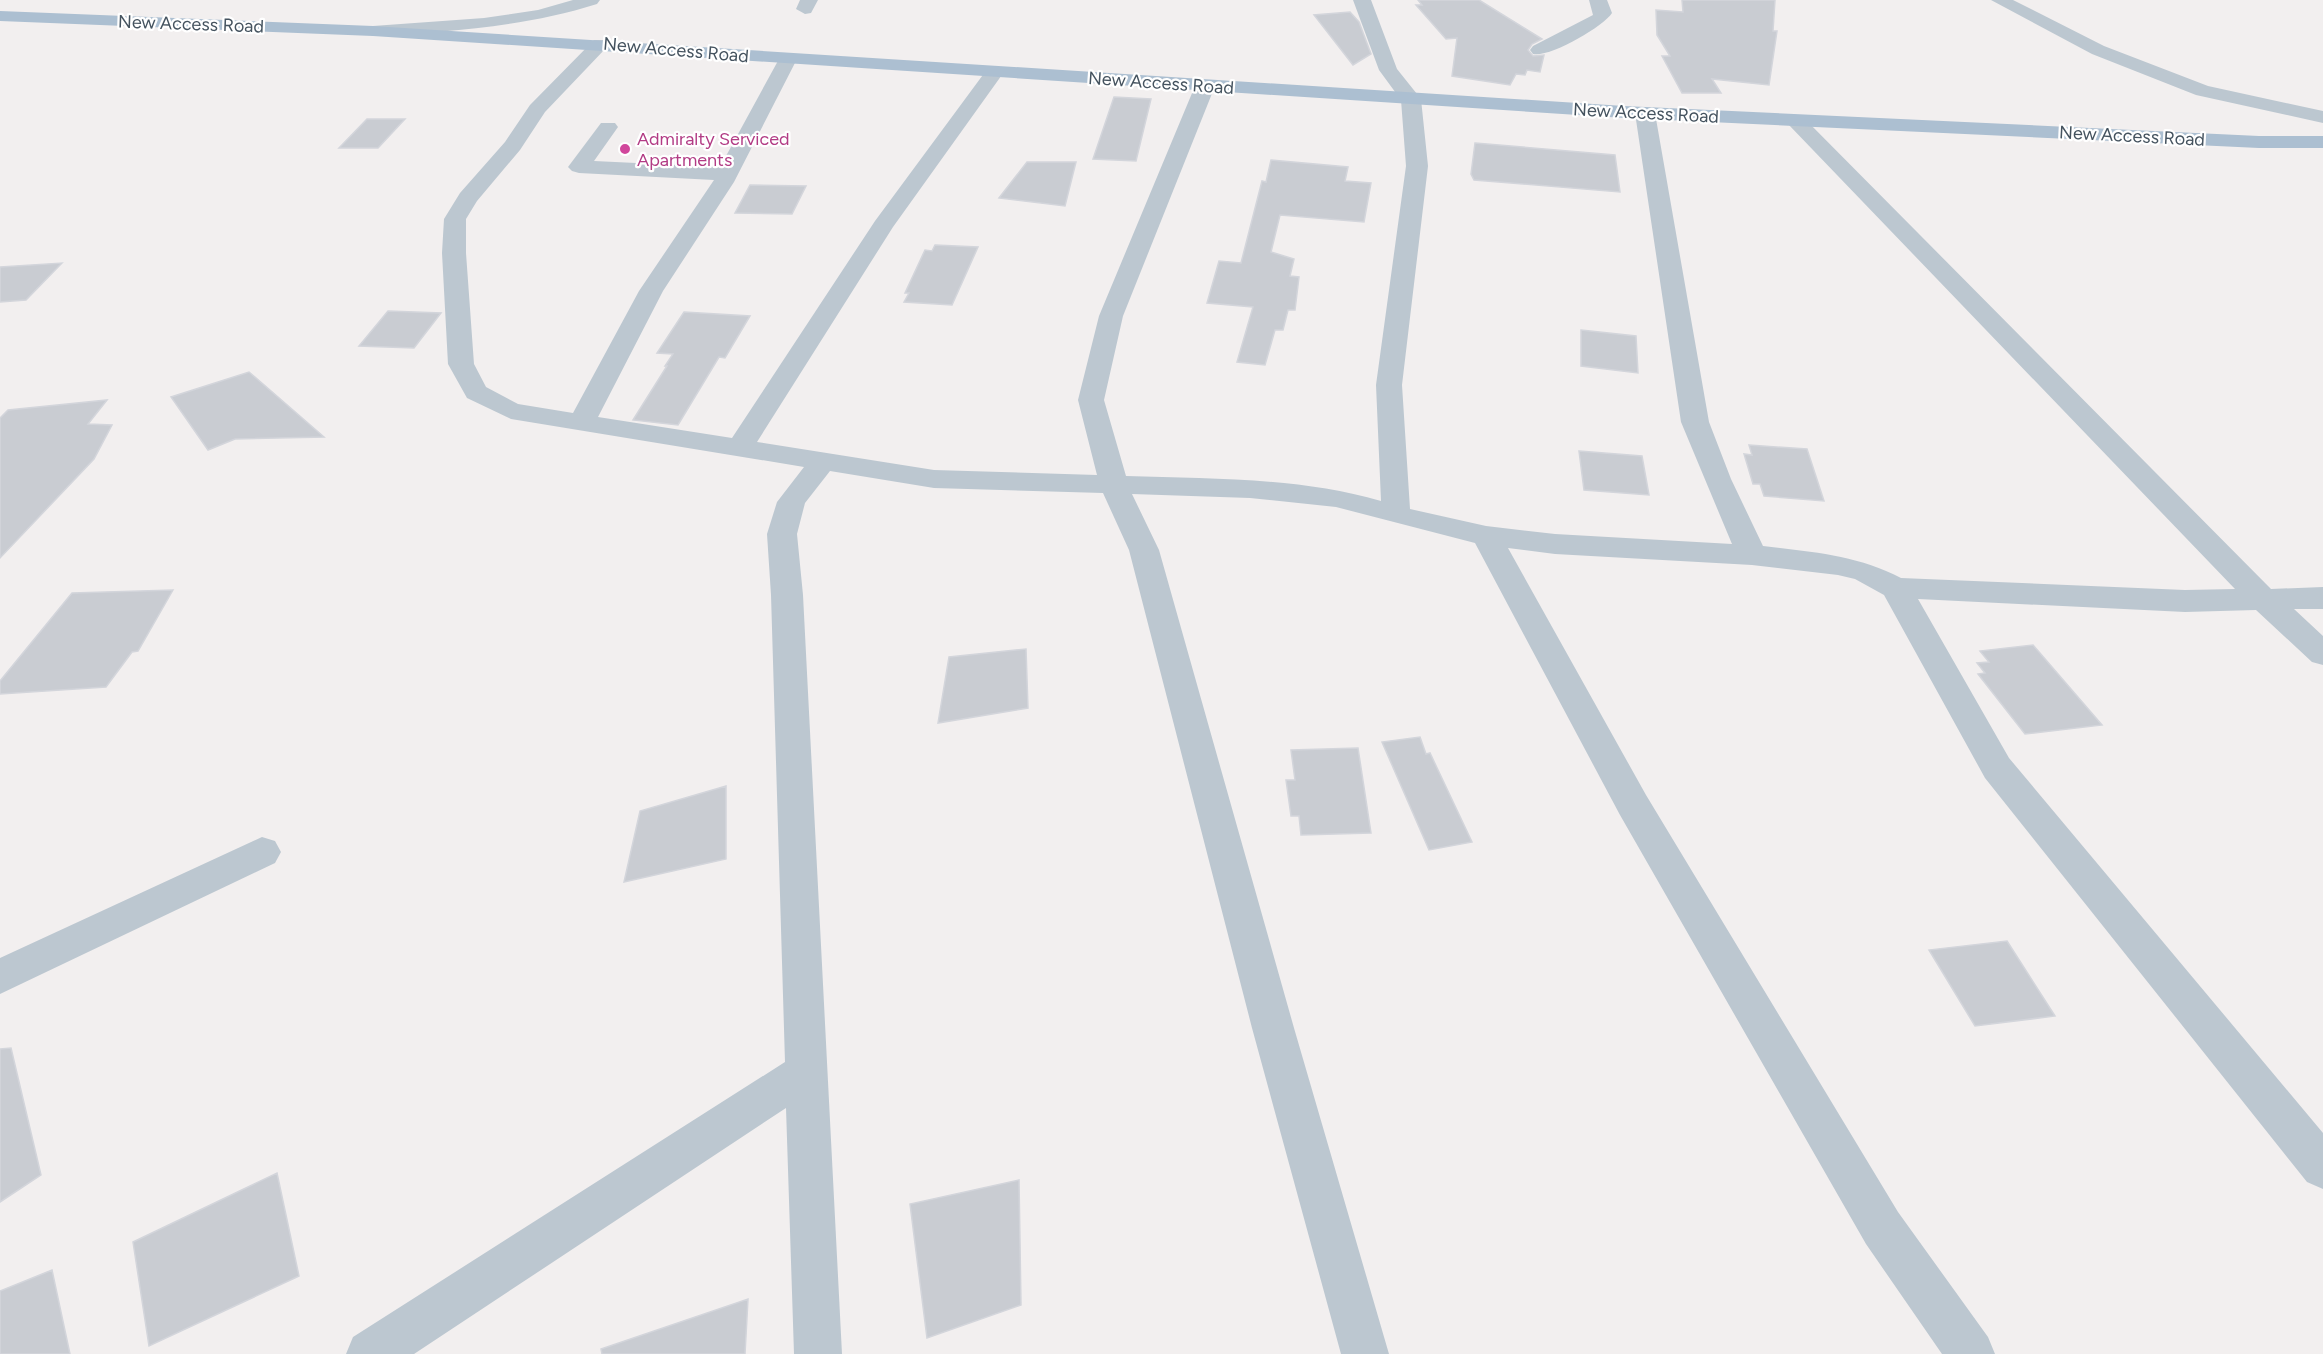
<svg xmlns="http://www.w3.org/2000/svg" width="2323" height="1354" viewBox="0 0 2323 1354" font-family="Figtree,sans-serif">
	<rect width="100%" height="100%" fill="#f2efef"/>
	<!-- building -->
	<path fill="#c9ccd2" stroke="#d3d5db" stroke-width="1.5" d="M1418,0H1479L1542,39L1532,44L1528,50L1533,56L1544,55L1540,72L1527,70L1525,75L1516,74L1510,85L1452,76L1457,38L1446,39L1416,5H1422Z
		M1682,0H1775L1773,31H1777L1769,85L1712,79L1721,93H1682L1662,56H1670L1657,35L1656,10L1683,12Z
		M1350,12L1359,22L1371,54L1353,65L1314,15Z
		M1114,97L1151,99L1136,161L1093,159Z
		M367,119H405L378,148H339Z
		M1475,143L1615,155L1620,192L1474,180L1471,174Z
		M1271,160L1348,167L1345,181L1371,183L1364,222L1280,215L1271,252L1294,259L1290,276L1299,277L1295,310H1288L1283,330H1275L1265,365L1237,362L1253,307L1207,303L1219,261L1241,263L1262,181L1266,182Z
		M1027,162H1076L1065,206L999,198Z
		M750,185L806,186L792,214L735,213Z
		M935,245L978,247L952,305L904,302L909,293H905L925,250L932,251Z
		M62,263L26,300L0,302V267Z
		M388,311L441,313L414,348L359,346Z
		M684,312L750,316L725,358L719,357L678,425L633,420L667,366H665L673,354L657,353Z
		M1581,330L1636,336L1638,373L1581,366Z
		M249,372L324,437L235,439L208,450L171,397Z
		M107,400L88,424L112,425L94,459L0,558V418L8,410Z
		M1749,445L1807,449L1824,501L1764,496L1760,484H1753L1744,454L1752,455Z
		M1579,451L1642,456L1649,495L1584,490Z
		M173,590L138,651L132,652L106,687L0,694V681L72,593Z
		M2033,645L2102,725L2025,734L1978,674L1985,673L1977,663L1989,662L1980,651Z
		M1026,649L1028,708L938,723L949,657Z
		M1420,737L1426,754L1430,753L1472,842L1429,850L1382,742Z
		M1358,748L1371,833L1301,835L1299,816H1291L1286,780H1295L1291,750Z
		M726,786V859L624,882L640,811Z
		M2007,941L2055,1016L1975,1026L1929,950Z
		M11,1048L41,1175L0,1202V1049Z
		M277,1173L299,1276L149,1346L133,1242Z
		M1019,1180L1021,1305L927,1338L910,1204Z
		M52,1270L70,1354H0V1291Z
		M748,1299L745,1354H602L601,1349Z"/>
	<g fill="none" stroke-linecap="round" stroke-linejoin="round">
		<!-- minor -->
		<path fill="#bcc7d0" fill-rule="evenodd" d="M573,0H600L597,4C524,27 449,32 373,36L364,31L373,26L484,18L538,10Z
			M800,0H818L811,13L805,14L796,9Z
			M1353,0H1371L1397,69L1421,99L1428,166L1402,385L1410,509L1486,526L1555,534L1732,544L1681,422L1635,113L1638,109H1652L1655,113L1709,422L1731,479L1763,546C1812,552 1857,555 1901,578L2185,590L2235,589L1788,124L1785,120L1788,116H1802L2271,589L2323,587V609H2294L2323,636V665L2312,662L2256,610L2185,612L1918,599L2009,758L2323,1133V1189L2307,1182L1985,778L1884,595L1855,579L1838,575L1752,565L1555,554L1508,548L1646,795L1898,1212L1988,1337L1995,1354H1942L1866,1244L1620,815L1475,543L1336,507L1250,498L1132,494L1159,550L1294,1028L1389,1354H1341L1252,1028L1129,550L1103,493L934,488L830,471L805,503L797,534L803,595L842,1354H794L786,1108L414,1354H346L353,1337L785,1062L771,595L767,534L777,502L804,467L511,419L467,398L448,364L442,253L444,219L460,193L505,142L530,105L594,40H606L609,44L606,48L545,112L520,150L477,201L466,219V253L474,364L486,387L518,404L573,413L639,291L714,180L579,173L572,171L568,167L601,123H615L618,127L594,161L720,167L779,59L788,53L795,55L797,59L734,182L663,291L598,417L732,438L875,221L988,68H1002L1004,72L893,227L757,442L934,470L1097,475L1078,400L1099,316L1195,86L1198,82H1212L1215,86L1123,316L1104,400L1126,476C1211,479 1298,477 1381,501L1376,385L1406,166L1401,100L1379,70Z
			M1589,0H1607L1612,13C1603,27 1549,58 1533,54L1530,50L1533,46L1593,15Z
			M1991,0H2013L2104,46L2208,86L2323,111V123L2196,95L2092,54Z
			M262,837L275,841L281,852L275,863L0,994V958Z"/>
		<!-- major -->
		<path fill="#acbfd1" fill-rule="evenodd" d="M0,11L373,26L1624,106L2259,136H2323V148H2259L1624,118L373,36L0,21Z"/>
	</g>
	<!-- markers -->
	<circle fill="#d1479c" stroke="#fff" stroke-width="2" cx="625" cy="149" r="6"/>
	<g text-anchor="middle" stroke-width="4.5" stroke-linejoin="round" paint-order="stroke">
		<!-- far-street labels -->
		<g font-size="18" fill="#45535f" stroke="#fff">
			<text transform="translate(191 24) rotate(2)" y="6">New Access Road</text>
			<text transform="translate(676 50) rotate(5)" y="6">New Access Road</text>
			<text transform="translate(1161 83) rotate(4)" y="6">New Access Road</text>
			<text transform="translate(1646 113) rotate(3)" y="6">New Access Road</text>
			<text transform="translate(2132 136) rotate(3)" y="6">New Access Road</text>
		</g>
		<!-- far-hotel labels -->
		<g font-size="18" fill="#b23c85" stroke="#fff" text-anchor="start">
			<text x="637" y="145">Admiralty Serviced<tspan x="637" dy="21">Apartments</tspan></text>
		</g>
	</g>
</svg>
